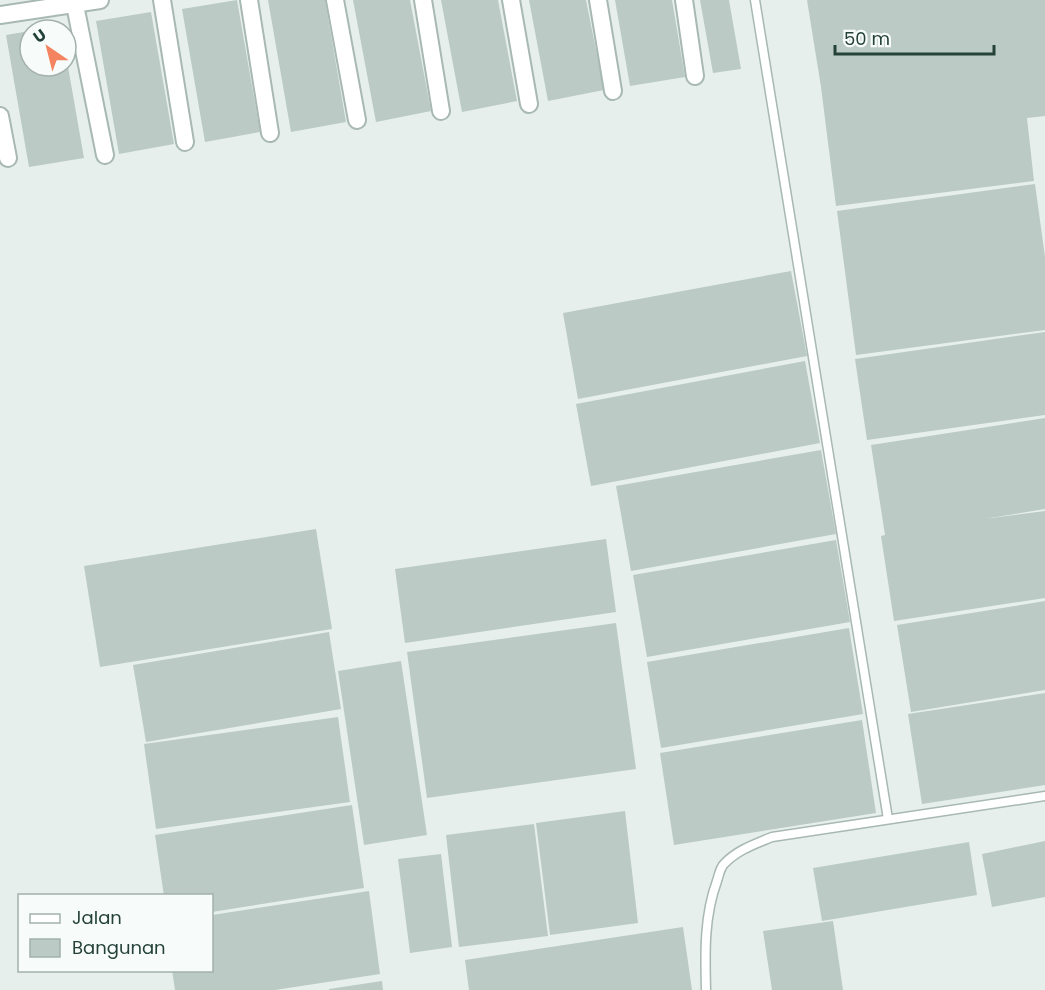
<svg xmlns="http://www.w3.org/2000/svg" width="1045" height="990" viewBox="0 0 1045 990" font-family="Poppins,sans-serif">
	<rect width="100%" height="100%" fill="#e6efeb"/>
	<!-- building -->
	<path fill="#bbcac4" d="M237,0L260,132L205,142L182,9Z
		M268,0H325L346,122L291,132Z
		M353,0H410L431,111L376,122Z
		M441,0H498L517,101L462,112Z
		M529,0H586L604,90L548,101Z
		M615,0H672L685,77L630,86Z
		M700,0H729L741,69L713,73Z
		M807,0H1045V116L1027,118L1034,181L836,206L821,87Z
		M151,12L174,144L119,154L96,21Z
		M61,25L62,30H41V29Z
		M30,31V66H66L67,61L84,158L29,167L6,35Z
		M1035,184L1045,257V330L856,355L837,211Z
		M791,271L807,356L578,399L563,313Z
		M1045,332V415L867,440L855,359Z
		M805,361L820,443L591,486L576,404Z
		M1045,418V509L984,519L1045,511V598L894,621L881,536L885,535L871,445Z
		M821,450L836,534L631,571L616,486Z
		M316,529L332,629L100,667L84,566Z
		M606,539L616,612L405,643L395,569Z
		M836,540L850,622L647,657L633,575Z
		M1045,601V690L911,712L897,625Z
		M616,623L636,769L427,798L407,652Z
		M849,628L863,714L661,748L647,662Z
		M329,632L341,709L146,742L133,665Z
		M401,661L427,835L364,845L338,671Z
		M1045,693V785L922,804L908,714Z
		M338,717L350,802L156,829L144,744Z
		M862,720L876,813L674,845L660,753Z
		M352,805L364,888L212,912V896H164L155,835Z
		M625,811L638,923L550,935L536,823Z
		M534,824L548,936L459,947L446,835Z
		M1045,841V897L992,907L982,854Z
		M969,842L977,895L822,921L813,868Z
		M441,854L452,947L410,953L398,859Z
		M369,891L380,974L275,990H175L172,970H212V915Z
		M833,921L843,990H772L763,931Z
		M683,927L692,990H469L465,960Z
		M382,981L383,990H329V989Z"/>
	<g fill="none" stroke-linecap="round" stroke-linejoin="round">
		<!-- service casing -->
		<g stroke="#a8b8b2" stroke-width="11">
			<path id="service" d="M755,0L888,819
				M706,990C705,953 704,916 717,881C719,875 720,868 724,864C737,850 755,844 772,837L1045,796"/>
		</g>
		<!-- minor casing -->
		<g stroke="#a8b8b2" stroke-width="20">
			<path id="minor" d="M74,0L105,155
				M162,0L185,142
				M249,0L270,133
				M335,0L357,120
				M423,0L441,111
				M511,0L529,104
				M598,0L613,91
				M684,0L695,76
				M0,15L100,0
				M0,116L8,158"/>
		</g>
		<!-- service -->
		<use href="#service" stroke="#fff" stroke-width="8"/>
		<!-- minor -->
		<use href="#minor" stroke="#fff" stroke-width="16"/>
	</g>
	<!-- legend -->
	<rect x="18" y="894" width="195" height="78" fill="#f7fbf9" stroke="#a3b1ad" stroke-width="1.5"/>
	<rect x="30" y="914" width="30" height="9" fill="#ffffff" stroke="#a3b1ad" stroke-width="1.5"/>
	<text x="72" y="924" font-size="18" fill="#24423a">Jalan</text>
	<rect x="30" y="939" width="30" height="18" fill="#bbcac4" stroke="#a3b1ad" stroke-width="1.5"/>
	<text x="72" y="954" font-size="18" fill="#24423a">Bangunan</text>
	<!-- north arrow -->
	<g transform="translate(48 48) rotate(325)"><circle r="28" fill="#f7fbf9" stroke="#a3b1ad" stroke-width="1.5"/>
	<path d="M0-4.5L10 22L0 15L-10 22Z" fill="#f4845f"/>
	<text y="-9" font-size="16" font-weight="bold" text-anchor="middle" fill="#24423a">U</text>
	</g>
	<!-- scale -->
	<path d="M835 45v9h159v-9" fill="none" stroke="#24423a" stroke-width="3"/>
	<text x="844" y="45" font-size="18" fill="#24423a" stroke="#f7fbf9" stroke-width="4.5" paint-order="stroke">50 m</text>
</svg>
